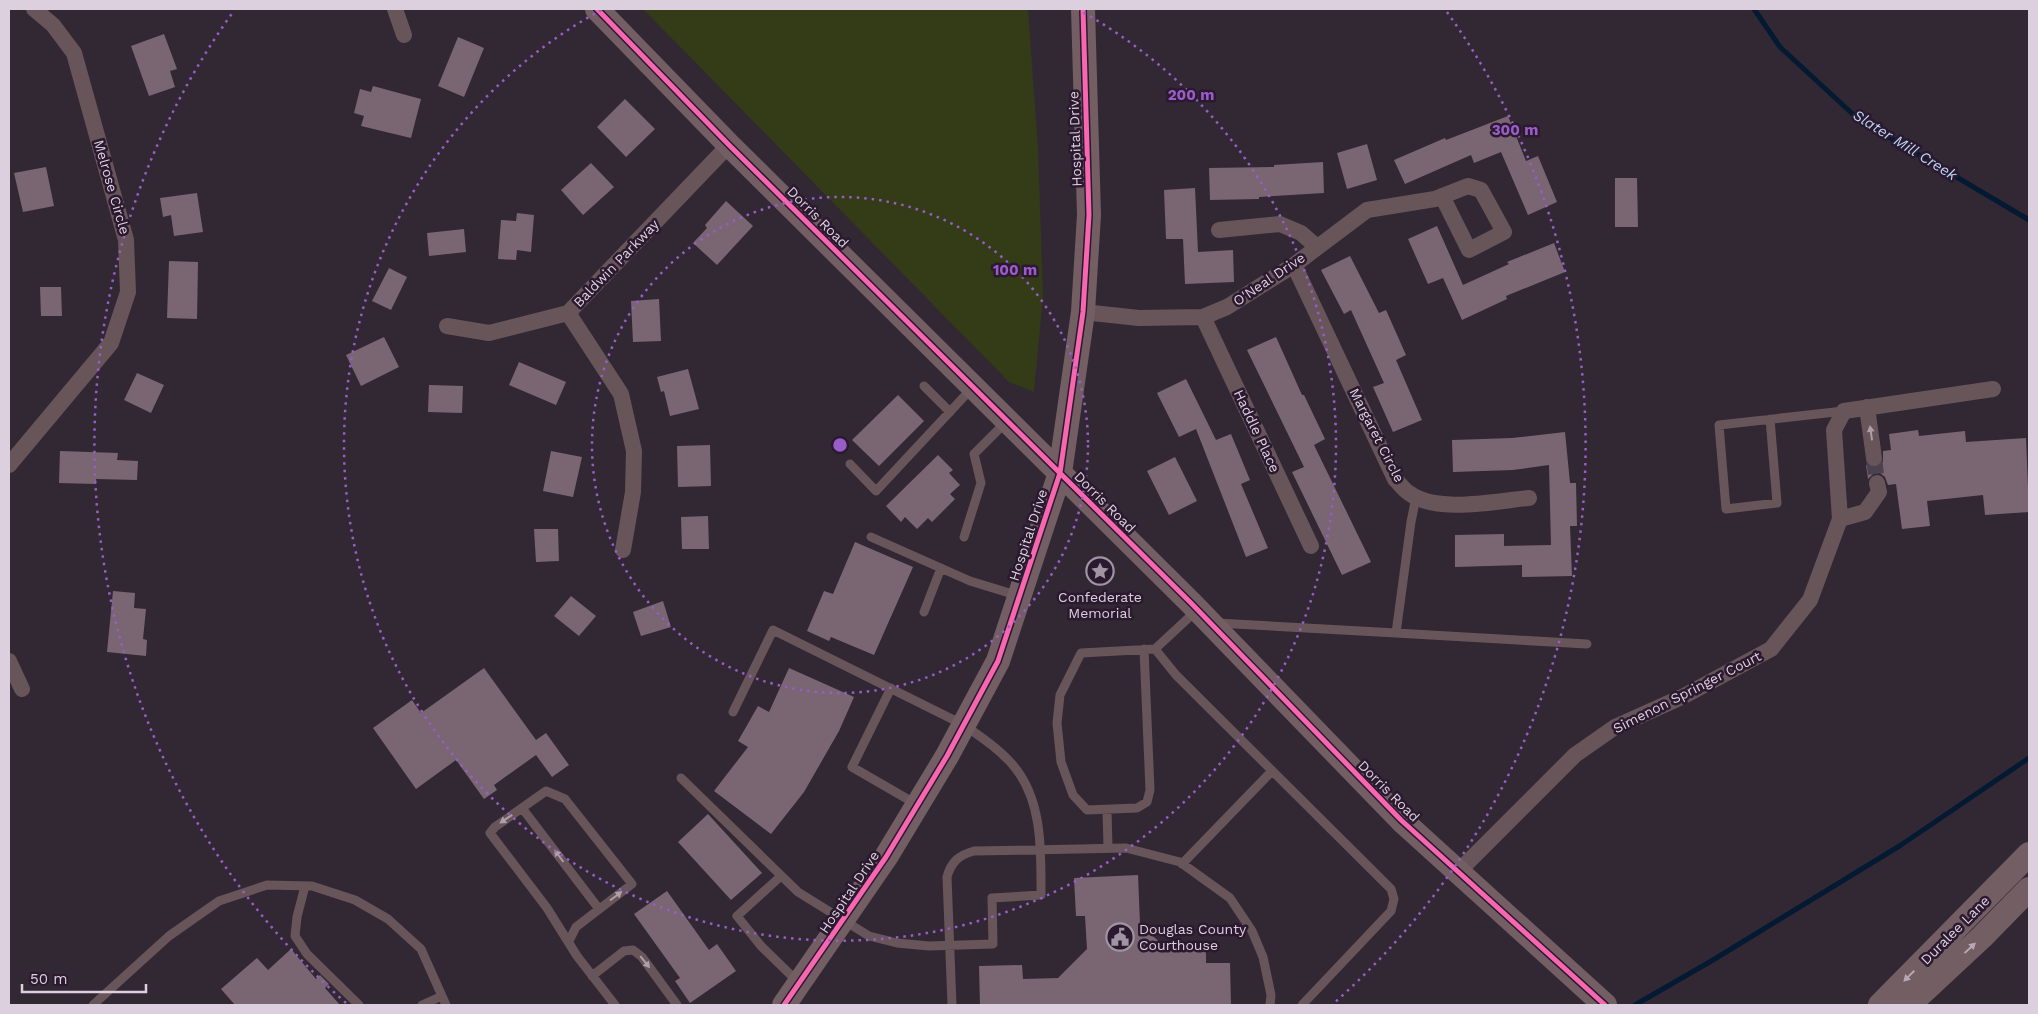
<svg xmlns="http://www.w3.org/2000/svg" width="2038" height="1014" viewBox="0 0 2038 1014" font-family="'Work Sans',sans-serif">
	<rect width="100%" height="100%" fill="#322834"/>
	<!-- green -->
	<path fill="#333b17" d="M643,9H1028L1038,148L1043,296L1034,392L1009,382Z"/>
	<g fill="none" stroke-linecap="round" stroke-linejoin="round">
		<!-- stream -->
		<path stroke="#041a33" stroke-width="5" d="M1754,9L1780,47L1857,118L2029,220
			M1635,1005L1713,960L1901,845L2029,758"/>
	</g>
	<!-- building -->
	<path fill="#796672" d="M164,34L177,69L170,71L175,87L149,96L131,46Z
		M458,37L484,48L464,97L438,86Z
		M373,86L421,99L411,138L361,126L364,116L354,113L360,89L371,92Z
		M625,99L655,129L626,157L597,127Z
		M1508,116L1526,161L1538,156L1557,202L1528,215L1501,152L1474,163L1471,155L1405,184L1394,160L1445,138L1446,140Z
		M1367,144L1377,180L1347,189L1337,153Z
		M1323,162L1324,193L1259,197V199L1210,200L1209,168L1274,167V165Z
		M591,163L614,187L583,215L561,190Z
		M46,167L54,206L23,212L14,173Z
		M1615,178H1637L1638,227H1615Z
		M1195,188L1198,252L1233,250L1234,282L1185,284L1183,239H1166L1164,190Z
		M197,193L203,232L174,236L171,215L163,217L160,198Z
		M726,201L753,226L717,265L693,243L707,228L705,225Z
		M517,213L534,215L531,252L517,250L516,260L498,259L501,220L516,221Z
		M1437,226L1463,285L1509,264L1507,262L1554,243L1565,272L1506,296L1507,299L1462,320L1443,278L1428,284L1408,239Z
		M464,229L466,252L429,256L427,233Z
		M1350,256L1379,313L1386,310L1406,355L1396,360L1422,420L1393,432L1373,387L1384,383L1351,310L1344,314L1321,270Z
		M169,261L198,262L197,319L167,318Z
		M389,268L407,277L391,310L372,301Z
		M40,287H61L62,316H41Z
		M659,299L661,341L633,342L631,301Z
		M384,337L399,367L361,386L346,355Z
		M1276,337L1302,395H1304L1325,439L1314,445L1371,562L1342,575L1292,472L1304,467L1247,350Z
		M519,362L566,382L556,405L509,385Z
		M688,369L699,409L670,416L664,391L661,392L657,377Z
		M137,373L164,385L151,413L124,400Z
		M1186,379L1216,440L1231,434L1250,480L1241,484L1268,548L1246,557L1196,429L1179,437L1157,393Z
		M429,385L463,386L462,413L428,412Z
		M898,395L924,421L879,466L852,440Z
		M1918,430L1919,436L1965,431L1966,442L2026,438L2029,512L1985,515L1983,495L1927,501L1930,526L1902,529L1896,484L1888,485L1885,477L1880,473H1874L1868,479L1866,465L1875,468L1883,462V451L1891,450L1889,434Z
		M1565,432L1570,483H1576L1577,526H1570L1572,576L1522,577V565L1455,567V535L1504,534V546L1551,545L1549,465L1513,470L1453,472L1452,440L1512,438Z
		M710,445L711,486L678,487L677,446Z
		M60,451L118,453L117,460L138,461L137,480L96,479V484L59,483Z
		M551,451L582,457L573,497L543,491Z
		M938,455L953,470L949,473L960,485L950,494L955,499L932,522L928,518L917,529L905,517L901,522L886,506Z
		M1175,457L1197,501L1169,515L1147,471Z
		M708,516L709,549H682L681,517Z
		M534,529H558L559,561L536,562Z
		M855,542L913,567L874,655L831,637L829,641L807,631L824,591L833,594Z
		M113,591L135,593L134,608L146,609L143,639L147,640L146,656L107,652Z
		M571,596L596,616L579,636L554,616Z
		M663,601L671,627L641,636L633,612Z
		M484,668L536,740L546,733L569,765L552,777L536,755L494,785L497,790L484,799L456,760L416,789L373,728L412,700L421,713Z
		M789,668L854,697L839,731L804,792L771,834L714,791L748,747L738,741L758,706L769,712Z
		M708,814L762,873L731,900L678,842Z
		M1138,875L1140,924L1169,951L1206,950V963H1230L1231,1005H980L979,966L1022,965L1023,979L1058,978L1087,949L1085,916H1076L1074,878Z
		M667,891L709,950L717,944L736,971L690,1003L675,981L680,978L634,914Z
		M291,949L316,979L320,975L329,984L325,988L340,1005H235L221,989L257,958L268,970Z"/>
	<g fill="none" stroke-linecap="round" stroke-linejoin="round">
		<!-- street-tunnel -->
		<path stroke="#4c414e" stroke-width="16" stroke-dasharray="16 8" stroke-linecap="butt" d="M1874,458L1877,483"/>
		<!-- lane -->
		<path stroke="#67555a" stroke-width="9" d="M924,386L950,412
			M1770,419L1777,503L1726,509L1719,425L1844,411
			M850,464L876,491L973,387
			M871,537L970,581L1019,596
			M964,537L981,483L974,454L1007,421
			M924,612L941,568
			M1217,623L1396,633L1411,522L1416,497
			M1396,633L1587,644
			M1144,649L1150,790L1147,802L1137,808L1087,810L1073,795L1061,762L1057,723L1060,695L1081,653L1155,649L1197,610
			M1155,649L1176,675L1391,889L1394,899L1391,911L1302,1005
			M891,688L852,767L916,804
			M681,778L798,892L869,936L897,943L929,946L993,944L992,898L1041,895C1041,851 1043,799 1012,764C999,749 981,737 964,725L773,630L733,712
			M522,808L599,909
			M1107,810L1108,848
			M1182,864L1272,771
			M781,876L737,916L761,946L799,983
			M305,886L297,917L295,936L307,954L359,1005
			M569,941L576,927L632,884L565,799L546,791L495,827L490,833L547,908L577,956L615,1005
			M592,976L624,951L633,950L642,957L677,1005
			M93,1005L169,936L219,901L267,885L312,886L355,900L388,919L421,949L446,1005
			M422,1005L442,996
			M952,1005L947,877C951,862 959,855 974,851L1126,848L1180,862L1230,898L1252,931L1263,957L1271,995L1270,1005"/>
		<!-- street -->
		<path stroke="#67555a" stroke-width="16" d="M395,9L404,35
			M1219,230L1280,224L1301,233L1317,247
			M1294,265L1395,479C1399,483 1404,490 1409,493C1437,514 1495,501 1529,498
			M1083,312L1139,318L1203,317L1227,307L1294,265L1367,210L1435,199L1468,186L1481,190L1504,232L1469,250L1442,196
			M568,313L621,394L634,451L633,492L623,550
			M1203,317L1311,546
			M447,326L489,333L568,313L729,145
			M1867,407L1874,458
			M9,465L111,343L128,292L126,240L74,53L53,25L34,9
			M1840,519L1865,512L1879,492L1877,483
			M9,661L22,689
			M1458,872L1575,755L1615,727L1684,696L1771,649L1810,600L1840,519L1834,430L1844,411L1993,389"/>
		<!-- secondary -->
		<path stroke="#735e64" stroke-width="24" d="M597,9L729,145L1191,603L1401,820L1605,1005
			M784,1005L886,857L947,756L998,661L1060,473L1083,312L1089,215L1083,9
			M1880,1005L2029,854
			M1909,1005L1982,937L2029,889"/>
		<!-- cycleway casing -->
		<g stroke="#2b192f" stroke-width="8">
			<path id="cycleway" d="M597,9L729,145L1191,603L1401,820L1605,1005
				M784,1005L886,857L947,756L998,661L1060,473L1083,312L1089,215L1083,9"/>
		</g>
		<!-- cycleway -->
		<use href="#cycleway" stroke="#f766af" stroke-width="5"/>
	</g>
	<!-- one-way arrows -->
	<defs><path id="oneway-solid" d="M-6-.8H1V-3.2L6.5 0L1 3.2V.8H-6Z" transform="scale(1.25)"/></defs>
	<g fill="#ad9fa9">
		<use href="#oneway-solid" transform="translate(1871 433) rotate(-98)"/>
		<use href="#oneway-solid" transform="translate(506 819) rotate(146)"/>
		<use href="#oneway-solid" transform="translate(559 856) rotate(-127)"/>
		<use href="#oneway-solid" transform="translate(616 896) rotate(-37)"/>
		<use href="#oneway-solid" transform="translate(645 962) rotate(51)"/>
	</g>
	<g fill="#b7a8b3">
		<use href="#oneway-solid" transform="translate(1970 948) rotate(-43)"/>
		<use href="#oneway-solid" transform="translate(1909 976) rotate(135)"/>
	</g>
	<!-- distance rings -->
	<g fill="none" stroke="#985dc8" stroke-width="2.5" stroke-dasharray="2.5 5">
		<circle cx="840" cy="445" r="248"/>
		<path d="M1077 9A496 496 0 1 1 603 9"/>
		<path d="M346 1003A745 745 0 0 1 233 12M1447 12A745 745 0 0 1 1334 1003"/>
	</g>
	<!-- icons -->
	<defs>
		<g id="sight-ring" transform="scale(1.4375)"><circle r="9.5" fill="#2b192f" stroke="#a095a2" stroke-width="1.5"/><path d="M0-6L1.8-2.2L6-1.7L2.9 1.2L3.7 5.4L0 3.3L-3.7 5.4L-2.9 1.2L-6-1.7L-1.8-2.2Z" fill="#a095a2"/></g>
		<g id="civic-ring" transform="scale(1.4375)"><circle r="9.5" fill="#2b192f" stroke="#a095a2" stroke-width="1.5"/><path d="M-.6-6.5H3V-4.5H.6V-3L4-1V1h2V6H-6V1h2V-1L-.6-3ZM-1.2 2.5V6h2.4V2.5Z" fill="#a095a2"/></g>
	</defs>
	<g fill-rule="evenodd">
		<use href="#sight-ring" x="1100" y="571"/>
		<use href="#civic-ring" x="1120" y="937"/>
	</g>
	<g text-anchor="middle" stroke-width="5" stroke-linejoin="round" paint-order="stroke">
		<!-- street labels -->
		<g font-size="14" fill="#dcd0de" stroke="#2b192f">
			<text transform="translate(1075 139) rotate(-92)" y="5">Hospital Drive</text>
			<text transform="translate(112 187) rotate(74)" y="5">Melrose Circle</text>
			<text transform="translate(818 217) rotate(45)" y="5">Dorris Road</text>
			<text transform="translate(616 263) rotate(-46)" y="5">Baldwin Parkway</text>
			<text transform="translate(1269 279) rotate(-34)" y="5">O'Neal Drive</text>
			<text transform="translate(1257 431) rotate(65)" y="5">Haddle Place</text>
			<text transform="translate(1377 435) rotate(63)" y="5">Margaret Circle</text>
			<text transform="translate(1105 502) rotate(45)" y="5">Dorris Road</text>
			<text transform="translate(1028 535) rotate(-72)" y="5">Hospital Drive</text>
			<text transform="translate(1687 692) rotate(-27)" y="5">Simenon Springer Court</text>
			<text transform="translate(1389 791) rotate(45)" y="5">Dorris Road</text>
			<text transform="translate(849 892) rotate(-56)" y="5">Hospital Drive</text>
			<text transform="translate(1955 930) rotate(-45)" y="5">Duralee Lane</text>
		</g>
		<!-- poi labels -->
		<g font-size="14" fill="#dcd0de" stroke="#2b192f">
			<text x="1100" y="602">Confederate<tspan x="1100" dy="16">Memorial</tspan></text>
			<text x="1139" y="934" text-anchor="start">Douglas County<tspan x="1139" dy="16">Courthouse</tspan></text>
		</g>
		<!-- water labels -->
		<g font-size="15" font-style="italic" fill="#b8d6f5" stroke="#2b192f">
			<text transform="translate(1905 145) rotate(32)" y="5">Slater Mill Creek</text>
		</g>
	</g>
	<circle cx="840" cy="445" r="8" fill="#985dc8" stroke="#2b192f" stroke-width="2.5"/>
	<g font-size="15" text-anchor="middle" font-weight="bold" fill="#985dc8" stroke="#2b192f" stroke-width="5" stroke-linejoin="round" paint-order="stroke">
		<text x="1191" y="100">200 m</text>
		<text x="1515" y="135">300 m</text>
		<text x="1015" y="275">100 m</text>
	</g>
	<!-- border -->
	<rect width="2038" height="1014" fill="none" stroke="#dcd0de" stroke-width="20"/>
	<!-- scale -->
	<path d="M22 984v8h124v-8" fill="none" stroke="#dcd0de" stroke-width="2.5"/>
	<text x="30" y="984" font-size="15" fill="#dcd0de" stroke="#2b192f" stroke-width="4" paint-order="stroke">50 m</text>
</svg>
